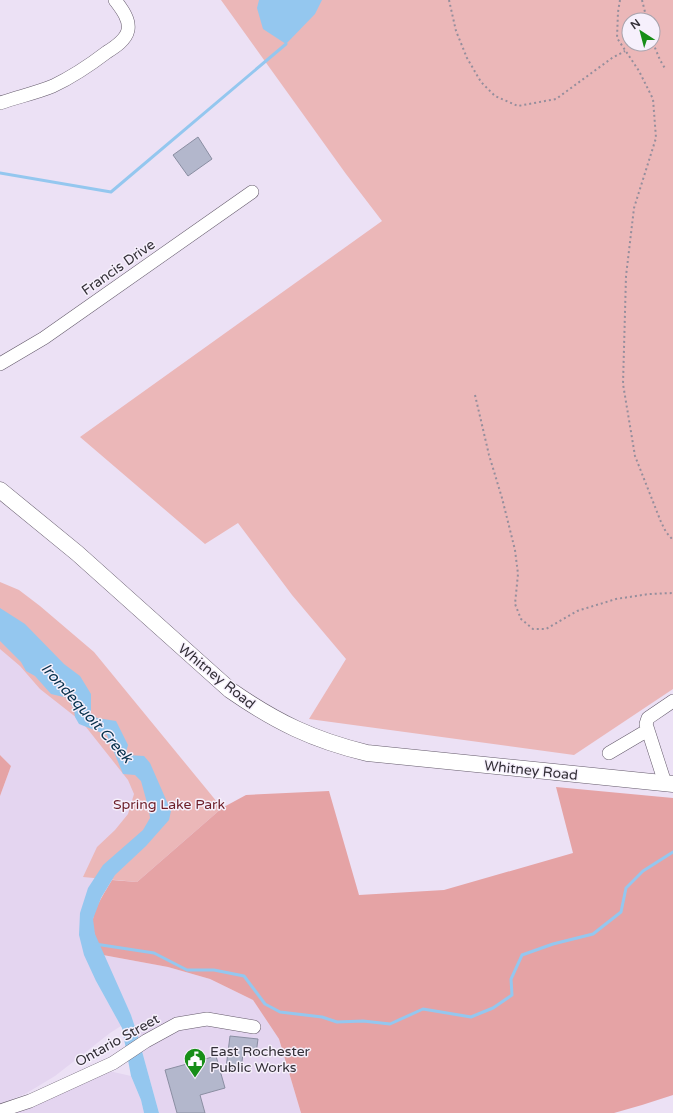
<svg xmlns="http://www.w3.org/2000/svg" width="673" height="1113" viewBox="0 0 673 1113" font-family="'Varela Round',sans-serif">
	<rect width="100%" height="100%" fill="#ece1f5"/>
	<!-- built -->
	<path fill="#e4d5f0" d="M0,641L95,731L135,775L144,793L103,865L96,981L121,1026L110,1033L55,1076L25,1094L0,1104V796L11,766L0,755Z
		M103,955L168,967L210,979L253,1000L279,1039L301,1113H159L137,1033L131,1015Z
		M109,1071L131,1076L141,1100L144,1113H12L79,1086Z"/>
	<!-- green -->
	<path fill="#ebb7b8" fill-rule="evenodd" d="M221,0H673V689L574,755L309,719L346,659L292,595L238,523L205,544L80,437L382,221L346,174ZM629,20H653V44H629Z
		M0,582L19,590L40,606L94,652L222,808L137,882L83,877L97,847L115,830L128,814L134,794L128,780L82,722L40,689L20,666L0,649Z"/>
	<!-- forest -->
	<path fill="#e5a3a5" d="M0,755L11,766L0,796Z
		M556,787L673,798V1095L642,1105L614,1113H301L279,1039L253,1000L210,979L168,967L103,955C99,944 91,931 93,919C95,907 106,890 112,880L137,882L222,808L246,795L329,791L359,895L444,890L573,853Z"/>
	<!-- water -->
	<path fill="#94c7ef" d="M259,0H322L315,14L286,44L263,29L257,8Z
		M0,608L25,624L64,664L80,676L91,694V714L97,718L116,721L128,745L126,752L128,755L144,756L150,763L171,811L169,820L146,846L115,875L101,898L93,919L95,934L131,1015L137,1033L159,1113H144L141,1100L131,1076L122,1028L96,981L84,955L79,935L80,913L88,888L103,865L143,830L150,818L149,810L141,781L135,775L123,774L107,735L79,724L75,717L74,710L68,698L51,694L35,676L26,671L21,662L0,641Z"/>
	<g fill="none" stroke-linecap="round" stroke-linejoin="round">
		<!-- stream -->
		<path stroke="#94c7ef" stroke-width="3" d="M0,173L111,192L286,44
			M95,944L154,953L187,970H214L244,976L265,1004L280,1012L322,1017L337,1022L363,1021L390,1024L423,1009L471,1017L493,1008L512,995L511,979L522,955L553,944L593,934L621,912L626,888L643,871L673,852"/>
	</g>
	<!-- building -->
	<path fill="#b3b7cc" stroke="#8a8ea2" d="M198,137L212,159L188,176L173,155Z
		M230,1036L258,1039L256,1054L243,1053L241,1070L226,1068Z
		M216,1056L225,1088L200,1095L205,1113H177L165,1070Z"/>
	<g fill="none" stroke-linecap="round" stroke-linejoin="round">
		<!-- minor casing -->
		<g stroke="#645a6b" stroke-width="14">
			<path id="minor" d="M0,103C17,97 36,93 53,86C72,77 90,65 107,52C115,47 126,40 128,30C130,19 121,8 115,0
				M0,364L44,338L252,192
				M609,753L648,730
				M665,783L646,724L648,718L673,701
				M0,1111L30,1101L113,1063L146,1041L177,1024L207,1019L254,1027"/>
		</g>
		<!-- major casing -->
		<g stroke="#645a6b" stroke-width="17">
			<path id="major" d="M0,490L77,553L230,690C276,722 313,740 367,753L673,784"/>
		</g>
		<!-- path -->
		<path stroke="#958e9c" stroke-width="2" stroke-dasharray="2 3" stroke-linecap="butt" d="M449,0L456,31L467,58L481,82L495,96L518,106L556,99L612,58L625,51
			M620,0L618,12L617,38L639,71L653,99L656,138L634,208L626,276L623,384L635,456L661,522L666,532L673,540
			M642,0L647,20
			M653,43L660,60L666,70
			M475,395L489,455L502,498L515,550L518,574L515,604L521,619L533,629H546L577,611L616,599L649,594L673,593"/>
		<!-- minor -->
		<use href="#minor" stroke="#fff" stroke-width="13"/>
		<!-- major -->
		<use href="#major" stroke="#fff" stroke-width="16"/>
	</g>
	<!-- icons -->
	<defs>
		<g id="civic-pin" transform="scale(1.15)"><path d="M0 17L-7.5 6A9.5 9.5 0 1 1 7.5 6Z" fill="#178e18" stroke="#f6f0fc"/><path d="M-.6-6.5H3V-4.5H.6V-3L4-1V1h2V6H-6V1h2V-1L-.6-3ZM-1.2 2.5V6h2.4V2.5Z" fill="#fff"/></g>
	</defs>
	<g fill-rule="evenodd">
		<use href="#civic-pin" x="195" y="1059"/>
	</g>
	<g text-anchor="middle" stroke-width="3" stroke-linejoin="round" paint-order="stroke">
		<!-- street labels -->
		<g font-size="14" fill="#332f37" stroke="#f6f0fc">
			<text transform="translate(118 267) rotate(-35)" y="5">Francis Drive</text>
			<text transform="translate(217 676) rotate(39)" y="5">Whitney Road</text>
			<text transform="translate(531 770) rotate(6)" y="5">Whitney Road</text>
			<text transform="translate(117 1040) rotate(-29)" y="5">Ontario Street</text>
		</g>
		<!-- park labels -->
		<g font-size="14" fill="#6c1e28" stroke="#f6f0fc">
			<text x="169" y="809">Spring Lake Park</text>
		</g>
		<!-- poi labels -->
		<g font-size="14" fill="#332f37" stroke="#f6f0fc" text-anchor="start">
			<text x="210" y="1056">East Rochester<tspan x="210" dy="16">Public Works</tspan></text>
		</g>
		<!-- water labels -->
		<g font-size="15" font-style="italic" fill="#052f4a" stroke="#f6f0fc">
			<text transform="translate(87 713) rotate(48)" y="5">Irondequoit Creek</text>
		</g>
	</g>
	<!-- north arrow -->
	<g transform="translate(641 32) rotate(324)"><circle r="19" fill="#f6f0fc" stroke="#a8a3ad"/>
	<path d="M0-3L7 15L0 10L-7 15Z" fill="#178e18"/>
	<text y="-6" font-size="11" font-weight="bold" text-anchor="middle" fill="#332f37">N</text>
	</g>
</svg>
